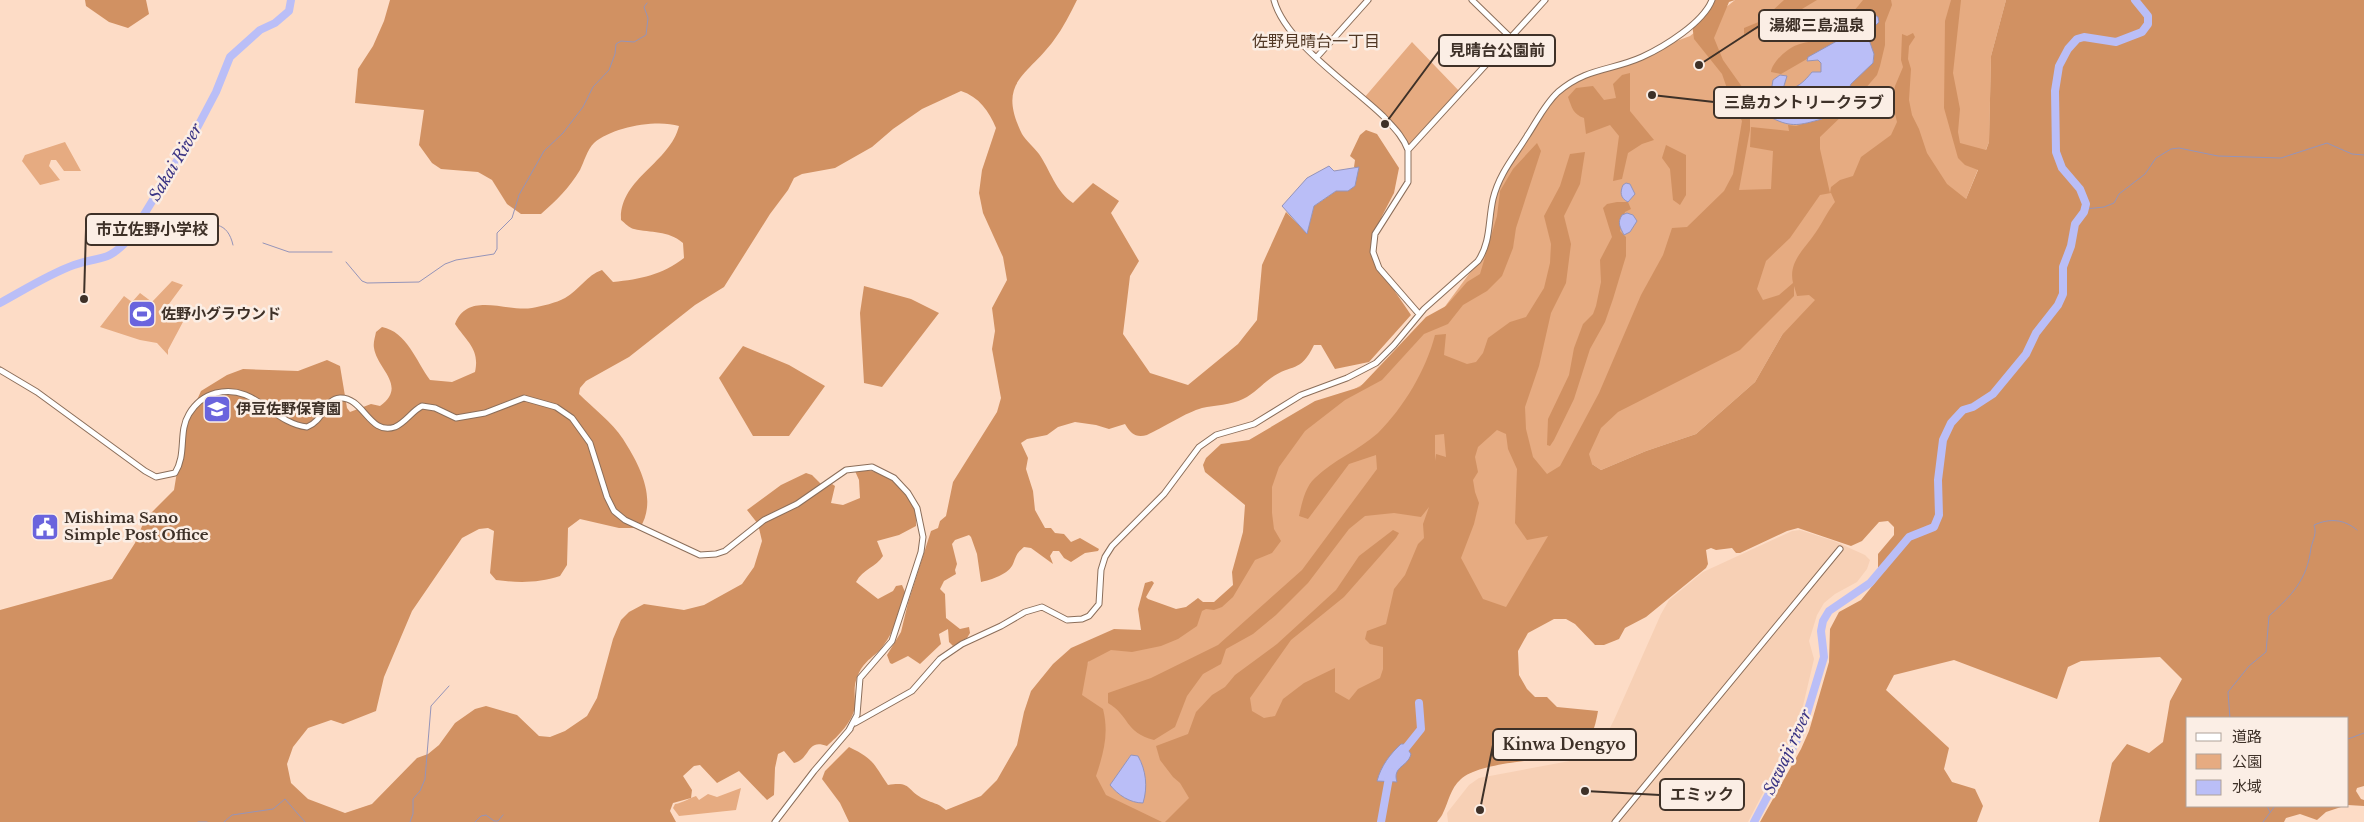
<svg xmlns="http://www.w3.org/2000/svg" width="2364" height="822" viewBox="0 0 2364 822" font-family="'Libre Baskerville','Noto Sans JP',serif">
	<rect width="100%" height="100%" fill="#fddcc6"/>
	<!-- built -->
	<path fill="#f7d0b5" d="M1800,530L1834,541L1865,555L1870,560L1867,569L1857,582L1835,594L1824,603L1817,615L1809,641L1814,659L1798,727L1791,746L1780,760L1748,822H1448L1447,813L1469,785L1479,778L1575,760L1593,752L1602,743L1614,720L1661,614L1669,600L1703,572L1792,531Z"/>
	<!-- green -->
	<path fill="#e6ab81" d="M1735,0H2006L1991,56L1989,142L1945,251L1908,266L1782,335L1755,382L1696,434L1646,451L1601,470L1592,464L1500,657L1192,804L1171,822H1148L1095,792L1083,699L1075,681L1094,654L1206,606L1220,604L1235,583L1287,443L1330,403L1372,379L1435,320L1480,259L1488,240L1492,202L1504,170L1551,100L1583,76L1690,36Z
		M1412,42L1461,93L1408,150L1404,139L1364,98Z
		M65,142L81,171H64L56,160H51L49,166L60,180L40,185L22,161L25,155Z
		M172,281L183,285L166,308L184,320L168,350V355L157,343L140,340L100,327L124,296L132,302L140,293L152,302Z
		M741,788L736,810L679,816L673,808L675,804C683,803 689,798 696,796L699,800L708,794L717,797Z"/>
	<!-- forest -->
	<path fill="#d19162" fill-rule="evenodd" d="M85,0H146L149,14L128,28L109,22L86,6Z
		M390,0H1077C1070,14 1063,28 1054,40C1028,76 996,81 1022,134C1026,141 1034,147 1039,154C1050,170 1056,192 1073,203L1093,183L1119,201L1111,213L1139,261L1130,276L1123,334L1150,373L1188,385L1238,344L1257,320L1262,265L1286,212L1307,233L1314,206L1336,191L1359,168L1354,167L1355,160L1350,156L1360,135L1366,130L1377,134L1399,168L1394,193L1382,216L1372,244L1379,268L1411,315L1369,362L1335,369L1321,345H1314C1300,374 1292,363 1271,378C1261,385 1254,394 1243,399C1231,405 1215,405 1202,408C1187,412 1162,428 1147,435C1136,438 1131,434 1125,424L1109,429L1096,425L1075,422L1058,427L1047,435L1027,439L1021,443L1028,458L1026,469L1033,491L1035,510L1045,528H1051L1055,533L1064,534L1071,542L1080,538L1099,549L1098,551L1085,553L1071,562L1064,558L1059,551H1053L1050,556L1053,564L1031,548L1024,547C1016,554 1017,554 1013,564C1009,574 991,580 981,582L977,554L971,537L969,535L955,540L952,544L957,564L955,570L956,574L944,581L940,589L945,594L946,618L960,629L969,627L970,633L967,638L953,646L949,642L948,629L939,634L941,644L920,664L908,656L892,664L890,663L887,655L901,632L908,603L931,531L938,528L940,521L946,516L953,482L997,412L1001,398L992,349L995,331L992,308L1007,280L1003,257L983,213L979,193L982,170L996,128C989,111 979,97 961,91L922,109L893,129L872,147L835,168L802,174L794,178L788,190L770,214L724,287L695,305L629,357L586,381L580,388L579,394C593,408 612,422 623,439C639,464 658,499 640,528H619L580,519L568,528L567,565L560,576C538,583 519,583 496,580L490,573L494,531L488,528L479,529L462,538L412,611L384,677L376,711L343,724L331,720L308,728L293,747L287,764L291,783L308,799L345,813L372,804L417,758L428,754L439,745L455,723L475,709L486,706L517,715L539,736L550,737L565,731L587,716L597,698L613,639L621,620L629,612L644,604L684,610L704,605L742,584L754,567L762,541L758,524L747,510L781,485L806,473L812,475L825,488L832,484L835,486L831,503L843,505L860,498L859,480L855,471C880,466 908,485 915,510C916,515 916,521 916,526L899,535L877,541L883,556C876,567 863,569 856,582L878,599L893,591L896,586L902,585L905,592C900,610 895,631 883,646C875,657 865,659 858,675C853,685 855,695 855,705C854,721 838,736 827,746C806,738 811,759 794,763L784,751L778,754L775,768L774,795L767,800L739,771L717,783L700,765L694,766L683,776L692,790L691,798L673,803L670,811L676,822H0V610L112,579L135,543L145,519L174,490L184,429L201,391L227,375L243,369L298,371L327,360L340,366L347,408L350,412L371,404L380,406C408,386 377,369 374,348C373,343 375,337 376,332L382,327C407,332 416,361 430,380L452,382L475,372C480,349 467,342 455,324C468,291 505,312 532,308C542,306 556,303 565,298C579,290 587,275 602,270L613,282C641,279 662,275 684,258L683,243C668,230 651,233 634,229C629,228 625,223 621,220C619,179 670,163 679,126C657,119 612,127 594,143C587,150 584,162 580,170C569,188 557,200 541,214H521L507,204L492,180L478,172L441,169L432,163L419,145L424,110L355,103L358,69L373,46L384,21Z
		M1710,0H1735L1729,2L1714,38L1723,60L1745,91L1750,108V130L1739,190L1771,189L1773,151L1750,147L1751,127L1789,131L1788,125L1796,126L1822,118L1849,84L1874,61V54L1867,34L1875,15L1864,26L1781,74L1771,72C1772,62 1788,48 1797,45C1804,42 1813,42 1819,38C1836,27 1851,16 1863,0H1891L1892,5L1885,23V45L1880,66L1877,75L1864,90L1855,113H1845L1820,137V149L1830,193L1831,187L1840,180L1853,176L1861,157L1891,135L1897,122L1892,101L1895,86L1903,67L1901,60L1902,34L1907,36L1913,33L1915,37L1909,46L1908,59L1911,69L1909,100L1912,115L1919,129L1927,153L1947,184L1966,199L1978,170L1965,165L1958,158L1944,108L1945,21L1951,0H1961L1953,73L1960,109L1958,132L1960,143L1986,150L1989,142L1991,56L2006,0H2364V786L2357,788L2356,791L2361,799L2364,800V806L2348,805V718H2188V806H2344L2326,812L2317,820L2300,814L2286,818L2284,822H2099L2112,763L2127,744L2149,753L2163,742L2170,701L2182,679L2160,657L2081,661L2068,667L2057,699L1954,660L1894,675L1886,690L1949,748L1944,769L1952,782L1975,789L1983,806L1977,822H1760L1801,749L1809,731L1829,662L1830,629L1839,612L1861,600L1878,579V554L1894,535V527L1888,521L1879,522L1862,541L1851,546L1798,528L1787,531L1740,553H1736L1732,548L1716,550L1711,548L1706,550L1708,564L1706,568L1646,617L1625,628L1619,639L1604,645H1595L1575,624L1566,619H1554L1528,633L1518,651L1519,675L1527,689L1535,697H1547L1557,707L1598,711C1595,729 1590,744 1575,755C1549,759 1479,762 1461,779C1450,789 1449,801 1443,813C1442,816 1439,819 1437,822H1165L1189,798L1180,783L1173,777L1160,760L1156,746L1188,734L1196,712L1212,695L1225,687L1235,675L1277,644L1336,590L1359,556L1393,530L1399,533L1396,538L1344,597L1291,640L1250,698L1252,711L1264,718L1275,716L1283,699L1304,683L1335,668V692L1349,700L1358,689L1380,678L1383,669V647L1370,644L1365,639L1367,631L1386,624L1394,589L1405,575L1418,544L1424,538L1423,524L1429,507L1421,517L1394,513L1365,516L1349,529L1308,583L1276,615L1253,634L1226,649L1221,664L1203,674L1187,696L1175,727L1154,740C1124,732 1130,716 1108,703V693L1151,678L1218,645L1302,570L1377,469L1376,455L1349,464L1308,519L1299,516C1302,503 1305,487 1315,478C1333,460 1358,451 1378,433C1404,407 1426,370 1435,335L1446,334L1444,355L1467,364L1476,362L1483,353L1488,338L1510,322L1526,317L1544,288L1550,263L1551,244L1544,216L1560,186L1570,154L1585,152L1580,184L1564,216L1571,244L1566,283L1551,313L1539,366L1525,407L1526,429L1533,457L1547,474L1560,466L1599,393L1641,295L1663,255L1672,228L1687,227L1724,191L1733,174L1742,121L1730,97L1722,74L1694,39L1692,24ZM1831,193L1835,202C1827,212 1823,222 1816,232C1805,249 1788,261 1793,283L1779,295L1763,300L1757,289L1766,261L1790,238L1820,195ZM1794,286L1797,296L1809,295L1815,300L1782,335L1755,382L1696,434L1646,451L1601,470L1592,464L1589,454L1601,428L1618,412L1740,350L1794,296ZM1497,430L1506,434L1508,449L1517,469L1515,523L1527,540L1548,536L1506,607L1483,599L1461,558L1474,524L1479,503L1475,492L1473,480L1478,472L1475,457L1478,447ZM1444,434L1446,457L1436,454L1435,461V435Z
		M1784,0H1817L1787,18L1744,34V28L1761,21Z
		M1630,73V111L1654,140L1642,144L1628,153L1622,179L1613,181L1619,136L1610,125L1586,134L1584,118C1573,114 1572,108 1568,97L1576,88L1593,86L1604,100L1616,98L1613,84L1622,75Z
		M1537,143L1541,151L1516,228L1513,248L1502,276L1487,291L1463,305L1448,324L1424,334L1382,380L1345,400L1305,431L1279,467L1272,487V513L1274,529L1281,541L1272,553L1255,560L1233,597L1222,607L1214,610L1206,609L1202,611L1197,626L1178,639L1161,646L1132,652L1111,650L1088,662L1082,695L1103,709C1109,733 1104,752 1096,776L1106,795L1162,822H849L840,803L822,779L825,771L849,747C874,759 873,763 888,785C913,781 906,791 924,799C934,804 936,802 946,810L981,796L997,780L1017,745L1024,712L1031,691L1053,664L1071,648L1114,629L1141,630L1138,609L1145,583L1152,581L1154,583L1146,597L1148,599L1176,609L1186,607L1198,598L1203,602H1214L1233,585L1232,572L1243,532L1245,505L1205,472L1203,465L1206,458L1221,444L1249,440L1315,401L1360,387L1426,317L1446,306L1467,282L1480,274L1497,216L1500,191L1513,169Z
		M1666,145L1686,155V195L1680,205L1673,200L1670,169L1662,158Z
		M1617,202H1628L1631,209L1625,212L1620,231L1626,237V256L1613,299L1605,322L1590,349L1574,399L1554,440L1550,446L1547,445L1548,419L1569,375L1574,348L1583,324L1593,314L1596,306L1601,282L1600,260L1612,237L1603,208L1607,204Z
		M864,286L911,299L939,313L882,387L864,383L860,313Z
		M743,346L789,365L825,386L789,436H753L719,378Z"/>
	<!-- water -->
	<path fill="#babef7" stroke="#9594b9" d="M1875,15L1878,17L1879,22L1867,34L1874,54L1873,63L1851,84L1848,91L1827,108L1822,119C1800,125 1792,128 1772,118L1771,112L1779,101L1777,92L1772,86L1773,80L1780,75L1787,76L1783,89C1795,91 1805,81 1812,72H1821V63L1818,60L1807,61L1808,57L1864,26Z
		M1329,166L1334,171L1359,167L1355,186L1348,191H1336L1314,206L1307,234L1282,206L1307,178Z
		M1626,183L1630,184L1635,194L1628,202C1620,198 1620,192 1623,185Z
		M1627,213L1633,215L1637,221L1630,232L1624,235C1620,227 1617,223 1622,215Z
		M1401,744H1404L1411,754C1408,767 1392,766 1397,782L1377,781C1381,766 1390,754 1401,744Z
		M1131,755L1138,756C1146,770 1148,787 1143,803C1130,803 1118,795 1110,785Z"/>
	<g fill="none" stroke-linecap="round" stroke-linejoin="round">
		<!-- stream -->
		<path stroke="#9594b9" stroke-width="1" d="M2085,209L2104,207L2114,203L2119,194L2145,174L2156,158L2171,149L2179,148L2218,156L2281,158L2327,143L2352,154L2364,155
			M131,235L133,236
			M146,241C169,252 222,196 233,245
			M263,243L289,252H332
			M346,262L362,281L367,283L419,282L445,264L456,260L494,254L497,249V233L512,218L519,195L544,151L563,133L583,107L593,87L609,70L615,54L616,44L621,41L634,42L646,35L648,18L644,7L647,3
			M2230,718L2228,692L2249,666L2266,652L2269,616C2292,595 2307,580 2311,548C2313,539 2317,534 2314,525C2330,518 2344,519 2357,530
			M2348,739L2364,733
			M2267,806L2270,812
			M198,822H207
			M224,822L232,815L273,809L285,799L305,822
			M410,822L413,814V799L420,791L425,779L431,706L449,686
			M475,822L481,816L486,815L494,821H498L503,815
			M2263,822L2275,806"/>
		<!-- river -->
		<path stroke="#babef7" stroke-width="8" d="M0,303C24,290 49,274 74,265C103,255 105,264 129,239L197,128L216,92L230,57L260,30L275,23L289,11L291,0
			M1401,754L1421,729L1419,703
			M1381,822L1390,772
			M1754,822L1797,740L1804,723L1824,657L1821,631L1823,621L1829,611L1870,583L1909,537L1934,527L1939,515L1938,480L1943,440L1951,423L1963,410L1973,407L1993,394L2026,354L2036,333L2058,305L2063,294V267L2071,246L2075,224L2084,212L2086,204L2080,189L2062,168L2056,152L2055,91L2059,66L2068,49L2077,39L2084,37L2116,42L2142,32L2148,24V16L2135,0"/>
		<!-- tertiary casing -->
		<g stroke="#8b6e5a" stroke-width="7">
			<path id="tertiary" d="M1274,0C1285,42 1351,85 1383,116C1393,127 1403,136 1408,150
				M1472,0L1511,38
				M1317,57L1368,0
				M1419,314L1379,268L1373,252L1375,234L1408,182V150L1545,0
				M0,370L37,392L145,471L156,477L175,473C187,454 178,432 189,414C195,404 205,396 216,393C255,383 272,423 307,427C324,421 324,399 340,398C364,397 369,436 395,427C406,422 412,411 422,406L435,408L456,418L485,413L524,398L556,407L572,418L590,443L607,497L614,511L625,520L700,555L716,554L725,551L764,520L797,504L846,470L872,467L894,478L908,493L917,508L923,537L921,552L892,641L860,678L857,715L849,730
				M855,723L912,691L940,659L962,644L1001,626L1025,612L1042,607L1067,620L1082,619L1089,616L1099,604L1101,570L1105,557L1112,546L1164,494L1199,447L1216,435L1254,424L1301,395L1347,378L1376,363L1394,345L1424,309L1478,261C1491,242 1488,221 1493,199C1499,174 1514,157 1527,136C1537,121 1545,104 1558,92C1588,67 1611,71 1642,57C1664,47 1703,23 1712,0
				M775,822L814,771L850,729
				M1615,822L1840,549"/>
		</g>
		<!-- tertiary -->
		<use href="#tertiary" stroke="#fff" stroke-width="5"/>
	</g>
	<!-- icons -->
	<defs>
		<g id="stadium-square" transform="scale(1.4375)"><rect x="-9" y="-9" width="18" height="18" rx="4" fill="#6a64dd" stroke="#fbeee5"/><path d="M0-5a6.5 5 0 1 0 0 10a6.5 5 0 1 0 0-10ZM-3.5-1.8h7v3.6h-7Z" fill="#fff"/></g>
		<g id="school-square" transform="scale(1.4375)"><rect x="-9" y="-9" width="18" height="18" rx="4" fill="#6a64dd" stroke="#fbeee5"/><path d="M0-5L7-2L0 1L-7-2ZM-4 1L0 2.5L4 1V4Q0 6-4 4Z" fill="#fff"/></g>
		<g id="civic-square" transform="scale(1.4375)"><rect x="-9" y="-9" width="18" height="18" rx="4" fill="#6a64dd" stroke="#fbeee5"/><path d="M-.6-6.5H3V-4.5H.6V-3L4-1V1h2V6H-6V1h2V-1L-.6-3ZM-1.2 2.5V6h2.4V2.5Z" fill="#fff"/></g>
	</defs>
	<g fill-rule="evenodd">
		<use href="#stadium-square" x="142" y="314"/>
		<use href="#school-square" x="217" y="409"/>
		<use href="#civic-square" x="45" y="527"/>
	</g>
	<g text-anchor="middle" stroke-width="5" stroke-linejoin="round" paint-order="stroke">
		<!-- poi labels -->
		<g font-size="15" font-weight="bold" fill="#3e3128" stroke="#fbeee5" text-anchor="start">
			<text x="161" y="319">佐野小グラウンド</text>
			<text x="236" y="414">伊豆佐野保育園</text>
			<text x="64" y="523">Mishima Sano<tspan x="64" dy="17">Simple Post Office</tspan></text>
		</g>
		<!-- neighbourhood labels -->
		<g font-size="16" fill="#513825" stroke="#fbeee5">
			<text x="1316" y="47">佐野見晴台一丁目</text>
		</g>
		<!-- water labels -->
		<g font-size="16" font-style="italic" fill="#3a3484" stroke="#fbeee5">
			<text transform="translate(175 162) rotate(-59)" y="6">Sakai River</text>
			<text transform="translate(1787 752) rotate(-65)" y="6">Sawaji river</text>
		</g>
	</g>
	<!-- callouts -->
	<path fill="none" stroke="#3e3128" stroke-width="2" d="M1699 65L1759 26M1385 124L1439 51M1652 95L1714 102M84 299L86 229M1480 810L1493 745M1585 791L1660 795"/>
	<g fill="#3e3128" stroke="#fbeee5" stroke-width="2">
		<circle cx="1699" cy="65" r="5"/>
		<circle cx="1385" cy="124" r="5"/>
		<circle cx="1652" cy="95" r="5"/>
		<circle cx="84" cy="299" r="5"/>
		<circle cx="1480" cy="810" r="5"/>
		<circle cx="1585" cy="791" r="5"/>
	</g>
	<g fill="#fbeee5" stroke="#3e3128" stroke-width="2">
		<rect x="1759" y="10" width="116" height="31" rx="5"/>
		<rect x="1439" y="35" width="116" height="31" rx="5"/>
		<rect x="1714" y="87" width="180" height="31" rx="5"/>
		<rect x="86" y="214" width="132" height="31" rx="5"/>
		<rect x="1493" y="729" width="143" height="31" rx="5"/>
		<rect x="1660" y="779" width="84" height="31" rx="5"/>
	</g>
	<g font-size="16" text-anchor="middle" font-weight="bold" fill="#3e3128">
		<text x="1817" y="31">湯郷三島温泉</text>
		<text x="1497" y="56">見晴台公園前</text>
		<text x="1804" y="108">三島カントリークラブ</text>
		<text x="152" y="235">市立佐野小学校</text>
		<text x="1564" y="750">Kinwa Dengyo</text>
		<text x="1702" y="800">エミック</text>
	</g>
	<!-- legend -->
	<rect x="2186" y="717" width="162" height="90" fill="#fbeee5" stroke="#afa299"/>
	<rect x="2196" y="733" width="25" height="8" fill="#ffffff" stroke="#afa299"/>
	<text x="2232" y="742" font-size="15" fill="#3e3128">道路</text>
	<rect x="2196" y="754" width="25" height="15" fill="#e6ab81" stroke="#afa299"/>
	<text x="2232" y="767" font-size="15" fill="#3e3128">公園</text>
	<rect x="2196" y="780" width="25" height="15" fill="#babef7" stroke="#afa299"/>
	<text x="2232" y="792" font-size="15" fill="#3e3128">水域</text>
</svg>
